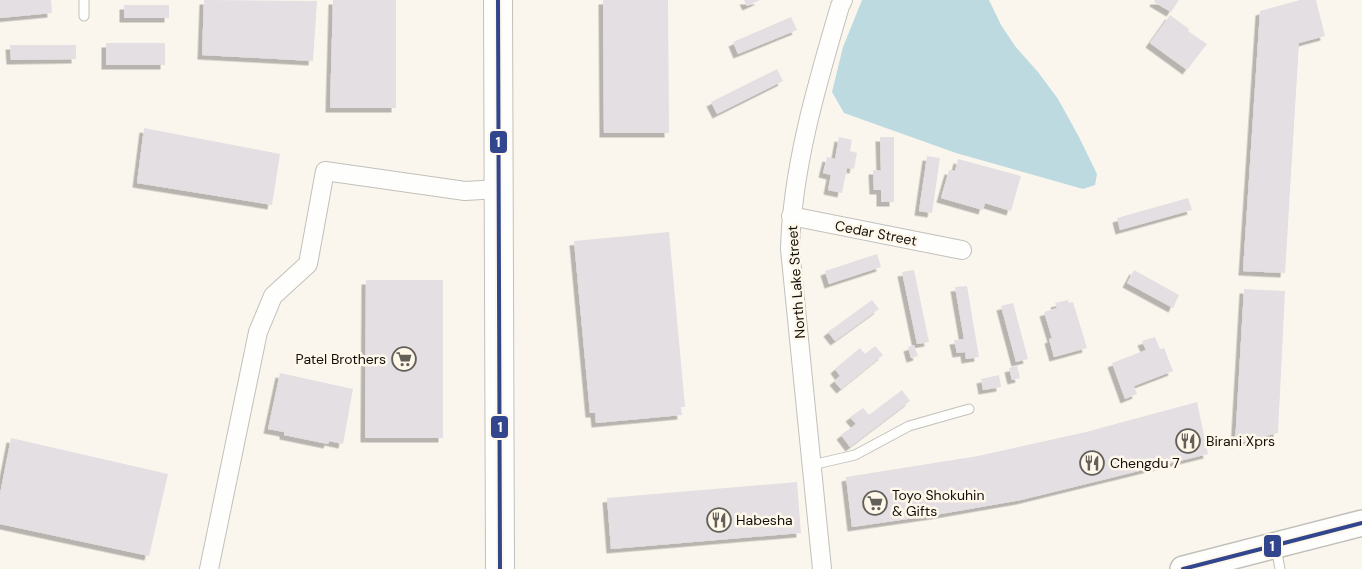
<svg xmlns="http://www.w3.org/2000/svg" width="1362" height="569" viewBox="0 0 1362 569" font-family="'DM Sans',sans-serif">
	<defs>
		<filter id="shadow"><feDropShadow dx="-4.5" dy="4.5" stdDeviation="0" flood-color="#0004"/></filter>
	</defs>
	<rect width="100%" height="100%" fill="#faf6ee"/>
	<!-- water -->
	<path fill="#bcdadf" d="M862,0H989L1001,25L1015,46L1038,72L1058,99L1079,137L1097,174L1095,185L1083,189L956,153L844,113L832,92L843,47Z"/>
	<!-- building -->
	<path fill="#e4dfe2" filter="url(#shadow)" d="M0,0H51L52,13L0,18Z
		M204,0L317,1L313,61L202,55Z
		M333,0H396V108H330Z
		M603,0H668L669,133H604Z
		M744,0H760L747,6Z
		M1155,0H1179L1171,12L1154,2Z
		M1300,0H1316L1325,36L1299,43L1285,273L1243,271L1260,11Z
		M124,5H169V18H124Z
		M1170,15L1189,29L1188,31L1207,44L1187,70L1150,43Z
		M791,17L797,30L738,54L733,42Z
		M106,43H165V65H106Z
		M10,45H76V59L11,60Z
		M777,69L783,81L717,114L711,102Z
		M144,128L280,154L272,205L137,183Z
		M839,137L852,140L850,151L857,153L854,169L847,168L842,193L828,190L831,175L823,173L827,157L835,159Z
		M880,137H894V202H881V190H874L873,170H881Z
		M927,156L940,158L932,213L919,211Z
		M958,159L1021,176L1011,211L985,203L983,210L941,198L949,170L955,171Z
		M1188,198L1192,210L1120,230L1117,218Z
		M669,232L685,407H681L682,415L596,423L595,413H590L574,241Z
		M877,254L881,267L829,284L825,271Z
		M914,270L929,342L917,344L902,272Z
		M1134,270L1179,295L1173,308L1127,283Z
		M366,280H443V438H365Z
		M967,286L979,357L966,359L965,352L957,353L954,340L964,339L955,287Z
		M1244,289L1285,291L1278,433L1235,444Z
		M872,300L879,309L835,341L828,332Z
		M1068,300L1069,303L1073,302L1087,348L1054,357L1049,339L1052,338L1044,312L1057,308L1055,303Z
		M1013,303L1028,359L1016,362L1001,306Z
		M1155,337L1160,349L1164,348L1173,371L1134,386L1137,394L1125,399L1112,363L1146,350L1142,341Z
		M914,345L918,356L911,358L908,347Z
		M875,346L883,355L841,389L834,381L840,376L835,369L860,348L865,354Z
		M1017,366L1020,378L1012,380L1009,368Z
		M280,373L353,389L343,444L329,441L328,444L284,435V432L268,429Z
		M999,375L1001,387L983,390L981,379Z
		M902,390L910,401L850,447L841,435L856,424L850,417L863,408L869,415Z
		M1197,402L1208,454L1021,500L935,515L852,527L846,477L978,456L1086,432Z
		M11,438L168,474L149,556L0,524V494Z
		M797,482L801,533L611,549L607,498Z"/>
	<g fill="none" stroke-linecap="round" stroke-linejoin="round">
		<!-- service casing -->
		<g stroke="#c2c0ba" stroke-width="11">
			<path id="service" d="M84,0V16
				M812,465L855,455L909,426L969,409
				M1276,547L1280,569"/>
		</g>
		<!-- minor casing -->
		<g stroke="#c2c0ba" stroke-width="20">
			<path id="minor" d="M791,216L962,250
				M209,569L258,332L273,296L308,264L325,171L465,191L499,189
				M822,569L790,249C792,168 817,84 840,6L843,0"/>
		</g>
		<!-- secondary casing -->
		<g stroke="#c2c0ba" stroke-width="28">
			<path id="secondary" d="M1183,569L1362,523"/>
		</g>
		<!-- primary casing -->
		<g stroke="#c2c0ba" stroke-width="30">
			<path id="primary" d="M498,0L500,569"/>
		</g>
		<!-- service -->
		<use href="#service" stroke="#fefefc" stroke-width="9"/>
		<!-- minor -->
		<use href="#minor" stroke="#fefefc" stroke-width="18"/>
		<!-- secondary -->
		<use href="#secondary" stroke="#fefefc" stroke-width="25"/>
		<!-- primary -->
		<use href="#primary" stroke="#fefefc" stroke-width="28"/>
		<!-- bus-1 casing -->
		<g stroke="#fef7ea" stroke-width="8">
			<path id="bus-1" d="M498,0L500,569
				M1183,569L1362,523"/>
		</g>
		<!-- bus-1 -->
		<use href="#bus-1" stroke="#32468d" stroke-width="4"/>
	</g>
	<!-- icons -->
	<defs>
		<g id="supermarket-ring" transform="scale(1.25)"><circle r="9.5" fill="#fef7ea" stroke="#63605a" stroke-width="1.5"/><path d="M-6-5.5h2.5l.6 2H6L4.5 2H-2.5L-4.4-4H-6ZM-1.5 3.2a1.3 1.3 0 1 0 .1 0ZM3 3.2a1.3 1.3 0 1 0 .1 0Z" fill="#63605a"/></g>
		<g id="restaurant-ring" transform="scale(1.25)"><circle r="9.5" fill="#fef7ea" stroke="#63605a" stroke-width="1.5"/><path d="M-5-6h1v4h1v-4h1v4h1v-4h1v5L-1.5 .5V6h-2V.5L-5-1ZM5-6V6H3V1.5H1.5Q1.5-4 5-6Z" fill="#63605a"/></g>
	</defs>
	<g fill-rule="evenodd">
		<use href="#supermarket-ring" x="404" y="359"/>
		<use href="#restaurant-ring" x="1188" y="441"/>
		<use href="#restaurant-ring" x="1092" y="463"/>
		<use href="#supermarket-ring" x="875" y="503"/>
		<use href="#restaurant-ring" x="719" y="520"/>
	</g>
	<g text-anchor="middle" stroke-width="5" stroke-linejoin="round" paint-order="stroke">
		<!-- street labels -->
		<g font-size="14" fill="#12100b" stroke="#fef7ea">
			<text transform="translate(876 233) rotate(11)" y="5">Cedar Street</text>
			<text transform="translate(796 282) rotate(-94)" y="5">North Lake Street</text>
		</g>
		<!-- poi labels -->
		<g font-size="14" fill="#12100b" stroke="#fef7ea" text-anchor="start">
			<text x="386" y="364" text-anchor="end">Patel Brothers</text>
			<text x="1206" y="446">Birani Xprs</text>
			<text x="1110" y="468">Chengdu 7</text>
			<text x="892" y="500">Toyo Shokuhin<tspan x="892" dy="16">&amp; Gifts</tspan></text>
			<text x="736" y="525">Habesha</text>
		</g>
	</g>
	<g stroke="#fef7ea" stroke-width="2">
		<rect x="489" y="130" width="19" height="24" rx="5" fill="#32468d"/>
		<rect x="490" y="415" width="19" height="24" rx="5" fill="#32468d"/>
		<rect x="1263" y="534" width="19" height="24" rx="5" fill="#32468d"/>
	</g>
	<g font-size="14" text-anchor="middle" font-weight="bold" fill="#fff">
		<text x="498" y="147">1</text>
		<text x="500" y="432">1</text>
		<text x="1272" y="551">1</text>
	</g>
</svg>
